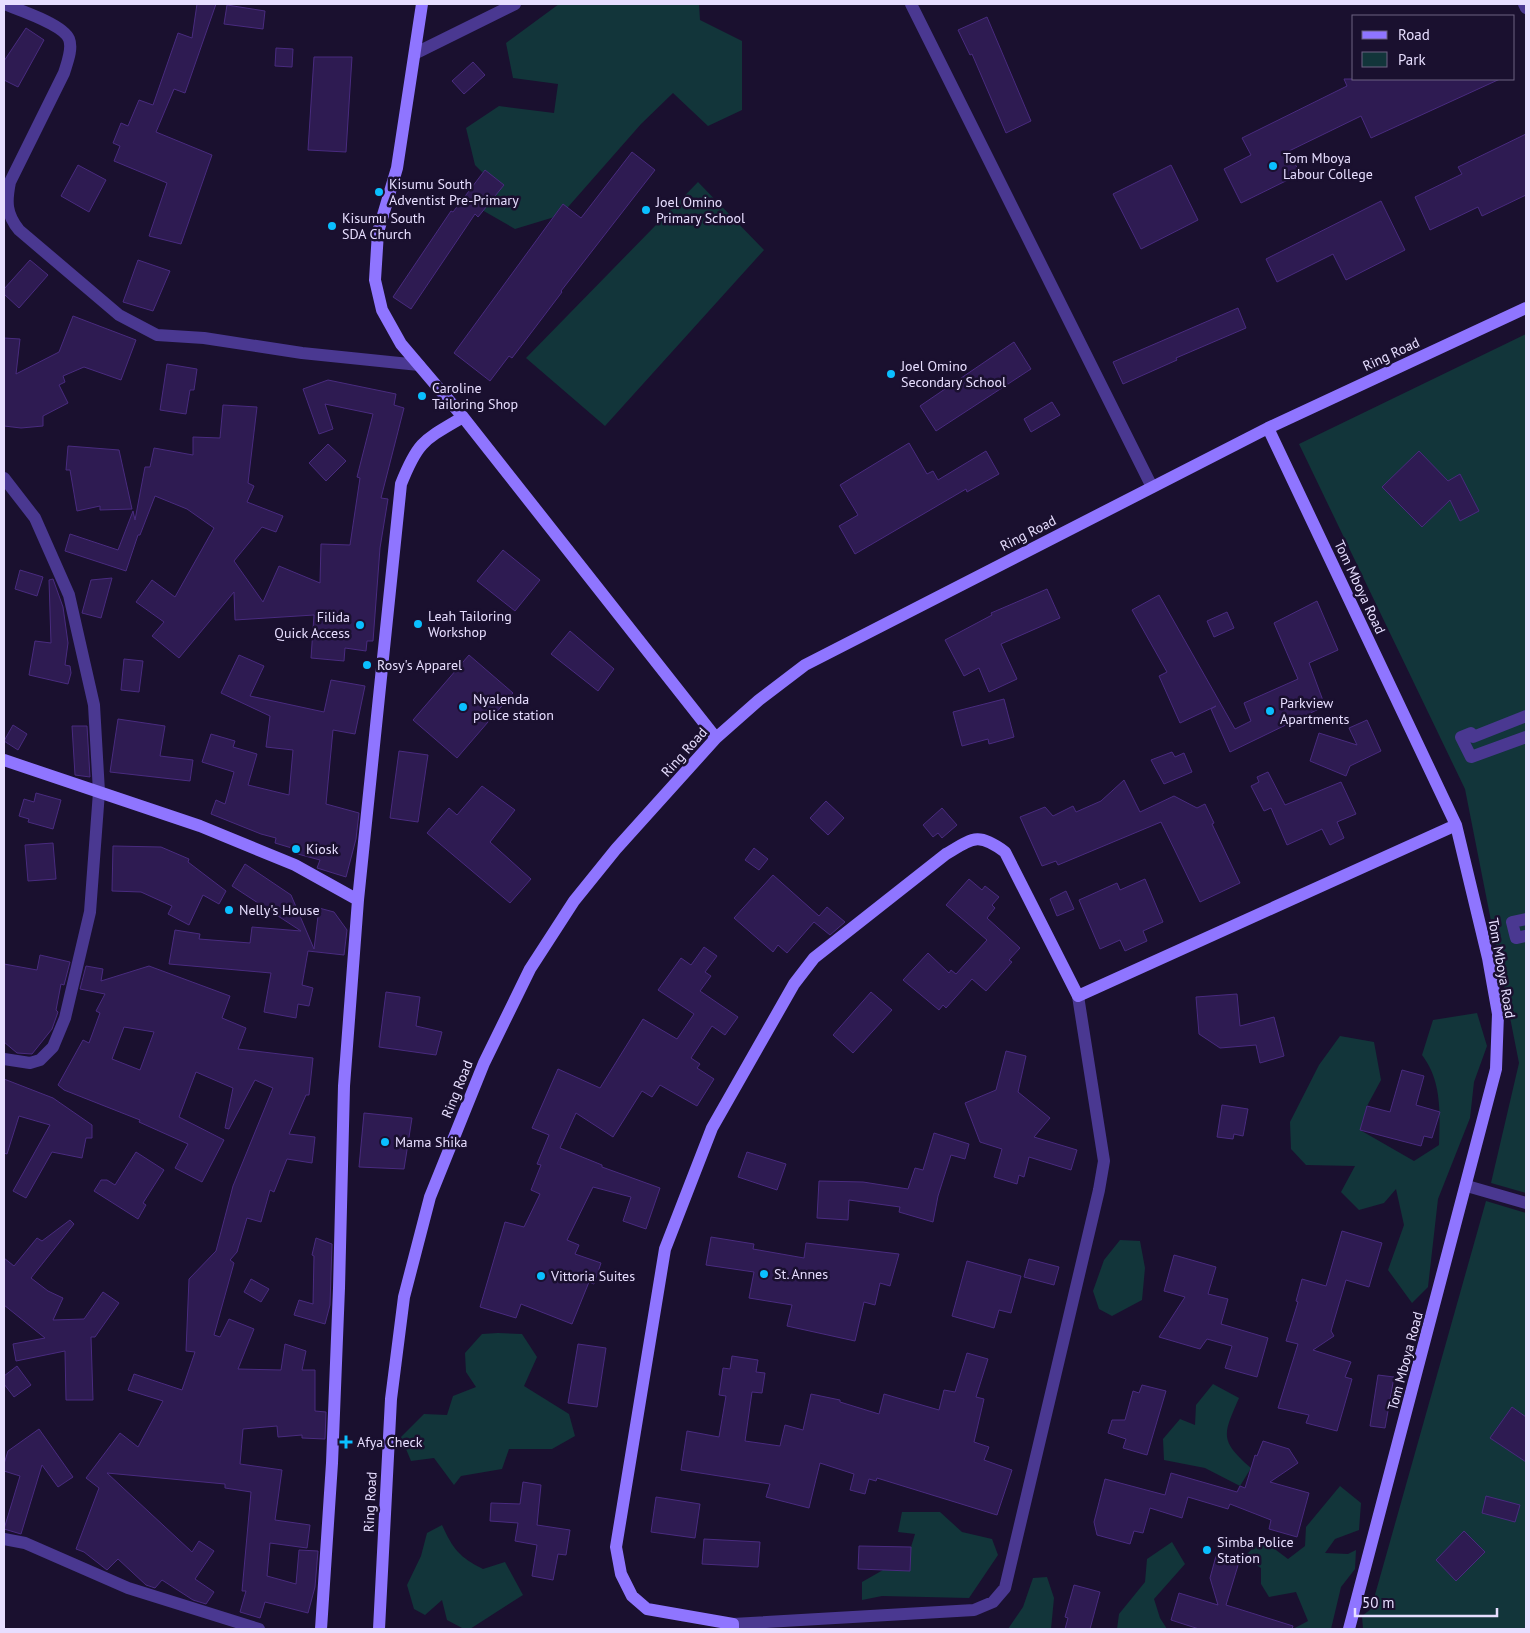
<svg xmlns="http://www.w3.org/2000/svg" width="1530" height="1633" viewBox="0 0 1530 1633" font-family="'PT Sans',sans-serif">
	<rect width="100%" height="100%" fill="#1a102f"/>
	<!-- green -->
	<path fill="#12353a" d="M559,4H699L700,20L742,41V110L708,126L673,93L641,124L561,215L515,229L482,210L491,181L475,165L466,128L499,106L554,113L558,84L513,78L506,43Z
		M698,182L764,250L605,426L526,358Z
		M1526,334V1193L1491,1183L1519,1063L1465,789L1299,444Z
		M1477,1013L1487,1046L1474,1082L1470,1118L1438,1199L1428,1287L1412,1303L1388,1270L1404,1225L1396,1189L1384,1203L1359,1210L1341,1192L1355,1166L1306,1165L1291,1149L1290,1122L1319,1065L1340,1036L1374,1042L1381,1080L1367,1106L1360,1130L1414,1161L1439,1145C1440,1113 1442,1081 1422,1055L1433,1020Z
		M1486,1201L1526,1213V1629H1363L1362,1616L1371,1609Z
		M1120,1240L1140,1241L1145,1268L1142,1300L1112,1316L1099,1309L1093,1291L1104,1260Z
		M498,1333L522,1334L537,1357L524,1386L569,1414L575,1436L552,1449H509L502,1469L461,1476L454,1485L434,1458L411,1461L401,1437L424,1414L447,1415L453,1396L476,1387L466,1372L465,1353L482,1334Z
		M1213,1384L1239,1398C1223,1435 1219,1440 1251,1468L1240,1486L1205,1468L1164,1460L1163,1439L1180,1419L1195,1425L1196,1405Z
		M1340,1486L1361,1503L1359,1530L1335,1539L1325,1553L1348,1554L1356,1550L1355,1569L1341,1587L1331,1629H1293L1308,1621L1296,1592L1269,1597L1261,1584V1568L1244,1557L1254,1547L1268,1544L1288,1559L1305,1546L1306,1527Z
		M902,1512H940L962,1532L992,1539L998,1555L969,1598L882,1596L862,1600V1582L883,1570L910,1571L911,1547L915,1534L898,1532Z
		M442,1525C453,1549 459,1557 483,1569L505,1562L523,1595L470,1629H464L447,1620L442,1600L425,1615L414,1609L407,1585L421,1556L427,1533Z
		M1172,1542L1185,1564L1154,1599L1160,1618L1167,1629H1117L1119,1614L1145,1582L1147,1559Z
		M1047,1577L1054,1598L1051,1629H1008L1023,1607L1033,1578Z"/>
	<!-- building -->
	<path fill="#2e1b52" stroke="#492b7f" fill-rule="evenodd" d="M197,4H216L185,93L174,89L156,132L212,155L181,244L149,236L167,183L114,161L120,146L113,143L121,123L128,126L139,100L153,105L178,33L192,38Z
		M227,5L265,11L263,29L224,24Z
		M987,17L1031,121L1006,133L972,54L970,55L958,30Z
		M26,28L44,40L18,87L4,80V61Z
		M276,48L293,49L292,67L275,66Z
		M314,57H352L346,152L308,150Z
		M473,62L485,75L464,94L452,81Z
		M1344,79H1500L1371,138L1361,116L1289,151L1300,174L1241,203L1224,169L1251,155L1242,138L1347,86Z
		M1526,134V195L1482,216L1478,207L1430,230L1415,197L1462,174L1458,167Z
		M632,152L655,170L561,291L562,292L512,358L509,356L490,381L454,353L563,204L581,218Z
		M78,165L106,180L89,212L61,196Z
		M1171,165L1198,220L1141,249L1113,194Z
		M485,170L504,185L478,217L475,214L411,309L393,297L451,211L453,212Z
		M1381,201L1405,250L1346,280L1333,254L1277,282L1266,259Z
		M30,260L48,275L19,308L4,294V289Z
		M138,260L170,271L153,311L123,302Z
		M1238,308L1246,328L1176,358L1177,360L1123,384L1113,362Z
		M73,316L136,340L121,380L84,367L63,376L65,382L59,385L68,403L43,416V426L21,428L4,426V338L20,339L16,374L59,352Z
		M1014,342L1031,369L936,431L920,406Z
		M167,364L197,369L194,390H190L186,414L160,410Z
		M328,380L396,394L394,405L404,408L381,498L388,499L380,548L373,641H367L366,651L345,648L344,661L311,658L314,615L235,620L234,592L179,658L152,636L164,622L136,602L152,580L175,597L214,528L187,509L155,496L140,535H138L126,571L65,551L70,534L118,550L133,511L135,520L145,467H150L154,448L193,455V437L220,438L223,405L257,407L248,483L254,486L247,502L283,516L276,532L262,527L234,561L263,602L279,566L320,583L321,544L350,545L360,478L357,477L373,414L325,404L333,429L319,434L303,389Z
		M1052,402L1060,415L1031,432L1024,419Z
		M909,443L927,474L933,471L938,480L986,451L999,474L967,492L966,489L855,554L839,526L858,515L840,485Z
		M328,444L346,461L326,481L309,463Z
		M68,446L119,450L132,509L100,510V506L77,511L70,470H66Z
		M1419,451L1448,481L1460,474L1479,511L1460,521L1450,500L1422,527L1382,487Z
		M503,550L540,580L515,611L477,581Z
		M20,570L43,577L37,596L15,589Z
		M112,578L101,618L82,613L91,580Z
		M53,579L63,607L68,643L65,665L70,666L71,673L68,684L29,675L35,641L51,643L49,580Z
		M1047,589L1060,618L1001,644L1017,679L989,692L979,668L964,676L945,640L992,615L991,613Z
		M1159,595L1235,729L1251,721L1244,703L1298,679L1274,623L1317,601L1338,650L1309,663L1325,706L1230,752L1211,709L1216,706L1180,723L1159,676L1167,672L1132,610Z
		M1227,612L1234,628L1214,637L1207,621Z
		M570,631L614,669L598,691L551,654Z
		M239,655L264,666L250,696L324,712L331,680L365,686L355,734L333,730L326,804L359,813L356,839L346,877L317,868L320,860L294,853L295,849L275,843L276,838L261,834L211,814L216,800L225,804L234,772L202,762L211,734L235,741L233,747L257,754L248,785L289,795L293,750L266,747L270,716L221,693Z
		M469,655L513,693L457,758L413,720Z
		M124,659L143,661L139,692L121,690Z
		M1004,699L1014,737L989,744L988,739L962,746L953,712Z
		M118,719L165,726L160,756L193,760L190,781L110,772Z
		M1367,720L1381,751L1350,766L1346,776L1310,761L1319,733L1357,745L1349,728Z
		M13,725L27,734L18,750L4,741Z
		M72,726H87L90,777L75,775Z
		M399,751L428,755L418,822L390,818Z
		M1172,752L1175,757L1184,753L1192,772L1164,784L1151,760Z
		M1268,772L1285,805L1341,782L1356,814L1337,822L1344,838L1330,845L1322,829L1287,845L1271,808L1264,811L1251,786L1259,782L1257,777Z
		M1124,780L1140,812L1174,796L1197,808L1205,804L1214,823L1212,824L1240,883L1200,902L1161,822L1058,865L1056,861L1042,866L1020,817L1045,807L1053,816L1073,806L1076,812L1101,801Z
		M482,786L515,810L490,842L531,879L510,903L427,833L449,808L457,815Z
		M36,793L61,800L53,829L28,822L29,819L19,816L24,799L34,802Z
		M826,801L844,818L828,835L810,818Z
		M942,808L957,825L942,838L938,833L933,837L923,825Z
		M53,843L56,879L28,881L25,845Z
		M113,846L161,847L189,859L188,862L226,891L219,904L203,895L189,925L168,914L172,906L141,892L112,891Z
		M754,848L768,859L759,870L745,860Z
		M245,864L291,895L314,949L319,908L334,912L347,930L344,955L308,951L302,985L313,988L309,1006L298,1004L296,1018L264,1012L271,973L169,964L175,930L200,934L199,939L250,943L252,927L301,931L232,886Z
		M773,875L819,916L827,907L845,922L830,935L814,922L787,953L778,945L773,952L734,918Z
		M969,879L982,890L985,886L999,897L992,905L995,908L987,918L1020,948L1009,960L1012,962L986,991L972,979L946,1008L943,1005L939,1010L903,980L928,953L949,973L951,970L956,974L987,940L946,905Z
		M1145,879L1163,922L1143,931L1147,941L1125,951L1120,940L1100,949L1079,900L1117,883L1120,890Z
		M1066,891L1074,909L1057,916L1050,899Z
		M704,947L717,956L705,972L711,976L700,991L738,1017L725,1035L712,1026L691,1058L700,1064L697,1068L714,1079L697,1106L660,1085L652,1097L642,1091L613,1137L576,1113L560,1148L602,1165V1167L660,1188L646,1229L623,1221L631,1197L593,1187L567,1240L579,1245L575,1254L601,1263L594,1284L589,1282L572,1324L521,1304L516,1318L480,1307L505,1222L524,1227L540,1194L531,1190L541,1165L537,1164L549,1135L532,1128L558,1069L600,1088L643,1019L677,1039L694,1014L658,990L681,958L691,965Z
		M40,955L70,962L64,985L61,984L56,1010L58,1012L52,1029L32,1054L17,1053L4,1042V964L37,970Z
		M86,966L103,969L101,981L149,966L230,996L222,1018L246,1028L238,1049L313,1058L309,1095H306L289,1134L315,1137L312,1163L287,1159L274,1192L270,1190L261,1222L247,1218L237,1252L230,1260L234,1263L214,1335L220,1337L229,1319L254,1329L238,1369L281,1370L285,1344L306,1351L302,1370H315V1411L326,1412L325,1439L302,1438V1435L278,1437L277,1426L243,1429L240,1464L282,1470L275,1520L310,1525L307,1548L270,1543L267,1576L296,1584L299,1550L318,1551L315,1587L308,1613L265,1602L260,1618L240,1612L246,1591H242L251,1492L225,1488V1484L107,1473L192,1552L199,1541L214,1551L195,1579L214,1592L206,1604L193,1600L162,1580L155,1588L146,1585L118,1559L107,1570L84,1552L76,1549L99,1488L86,1478L120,1433L138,1447L163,1401L128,1390L134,1374L182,1390L195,1352L186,1351L189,1279L216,1251L233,1186L273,1088L255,1080L229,1129L225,1128L233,1088L196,1072L179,1117L224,1140L202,1182L175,1168L188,1144L139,1122L140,1120L64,1090L58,1085L83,1040L89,1043L100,1013L96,1011L105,994L80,989ZM124,1027L154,1032L140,1070L112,1059Z
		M386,992L420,997L416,1026L442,1032L436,1055L379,1047Z
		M871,992L892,1010L853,1053L833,1035Z
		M1237,994L1240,1026L1274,1017L1284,1056L1260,1063L1256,1045L1220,1048L1199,1034L1196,997Z
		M1006,1051L1026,1056L1018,1092L1050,1118L1034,1137L1077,1150L1071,1170L1029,1157L1024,1177L1019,1175L1017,1184L994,1177L1002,1149L980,1142L965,1103L996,1090Z
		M1402,1070L1424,1076L1416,1105L1440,1112L1432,1138L1424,1136L1421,1146L1360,1130L1367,1106L1390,1112Z
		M4,1079L53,1098L92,1125V1138H86L82,1158L52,1152L26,1198L13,1191L50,1125L19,1116L7,1154L4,1153Z
		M1222,1105L1248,1109L1243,1136L1234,1134L1233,1139L1217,1137Z
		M364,1113L412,1118L404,1169L359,1167Z
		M934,1133L969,1144L965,1159L951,1155L938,1196L933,1222L899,1212L900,1207L849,1200L848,1220L817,1218L819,1181L863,1182L908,1189L915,1168L923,1170Z
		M136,1152L164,1170L143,1203L146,1205L138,1219L94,1191L101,1180H107L115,1185Z
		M747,1152L786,1164L777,1190L738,1177Z
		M70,1220L74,1224L31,1278L48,1291L63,1298L53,1320L84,1319L103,1292L119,1303L95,1337H91L93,1400H66L65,1351L16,1361L13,1344L45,1338L4,1305V1258L14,1266L37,1238L42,1241Z
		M1342,1231L1382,1243L1369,1287L1346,1280L1331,1331L1334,1336L1313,1350L1351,1362L1345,1377L1352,1379L1337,1431L1306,1423L1309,1415L1278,1408L1298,1344L1286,1341L1298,1302L1296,1301L1302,1279L1326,1286Z
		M711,1237L754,1244L753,1249L804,1258L806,1243L899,1254L890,1286L880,1283L875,1305L864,1302L855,1341L787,1326L792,1305L749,1298L754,1272L706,1265Z
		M316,1238L332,1244L330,1305L325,1324L294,1315L299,1300L313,1304L314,1256L312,1255Z
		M1174,1255L1216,1267L1208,1294L1228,1299L1221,1324L1268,1338L1257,1377L1225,1368L1232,1346L1207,1339L1200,1349L1159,1337L1185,1297L1164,1291Z
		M1029,1259L1059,1267L1054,1285L1024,1277Z
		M967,1261L1021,1276L1011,1313L999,1310L994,1328L952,1316Z
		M251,1279L269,1289L261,1302L244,1292Z
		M578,1344L606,1348L597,1407L568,1403Z
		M967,1353L988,1359L976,1397L984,1399L974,1442L989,1447L984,1460L1012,1470L997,1515L877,1478L876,1481L869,1479L865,1494L850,1490L854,1474L820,1463L809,1508L766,1497L770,1484L681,1470L687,1431L719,1437L726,1396L719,1395L723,1368L730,1369L732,1356L758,1360L756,1372L765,1373L762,1393L752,1392L745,1441L780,1446L785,1425L803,1430L811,1394L840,1400V1402L879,1414L884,1394L939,1410L944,1390L955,1392Z
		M17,1366L31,1385L14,1397L4,1384V1376Z
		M1378,1375L1394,1377L1385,1428L1370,1426Z
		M1142,1385L1166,1391L1147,1455L1123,1448L1126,1439L1108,1433L1112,1420H1125L1133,1391L1139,1393Z
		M1512,1407L1526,1417V1462L1490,1438Z
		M39,1429L73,1477L58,1487L42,1465L21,1534L4,1529L20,1476L4,1471V1464L8,1451Z
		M1263,1441L1289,1449L1298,1463L1270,1482L1309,1493L1297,1537L1269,1529L1271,1520L1230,1504L1228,1509L1188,1497L1182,1518L1150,1508L1143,1533L1134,1531L1130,1544L1097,1535L1094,1522L1105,1479L1165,1495L1171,1473L1237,1492L1240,1486L1245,1488L1255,1455L1257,1456Z
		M523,1482L541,1485L537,1525L570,1530L566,1555L558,1554L553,1580L532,1576L537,1545L515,1541L518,1523L490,1521L491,1503L520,1504Z
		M1486,1496L1520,1505L1515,1522L1482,1513Z
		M656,1497L700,1504L695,1538L651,1532Z
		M1464,1531L1485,1552L1456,1581L1436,1560Z
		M704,1539L760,1542L758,1567L702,1564Z
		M859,1546L911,1547L910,1571L858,1569Z
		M1216,1556L1239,1562L1226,1605L1293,1626L1292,1629H1199L1171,1620L1179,1593L1218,1605L1210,1578Z
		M1074,1585L1100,1592L1090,1629H1065L1068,1618L1065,1617Z"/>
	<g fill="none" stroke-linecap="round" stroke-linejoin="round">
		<!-- street -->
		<path stroke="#4a3891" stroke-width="12" d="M4,4C19,10 63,24 69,39C73,49 67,63 64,73L10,182C6,202 6,214 19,230L119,315L157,335L204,338L302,353L419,365
			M911,4L1152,487
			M1524,4L1526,8
			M416,53L515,4
			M4,478L35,518L69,595L94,705L99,792L90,912L65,1018L53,1047L40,1060L30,1063L4,1059
			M1526,716L1473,737L1471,733L1461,737L1471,757L1526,737
			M1526,919L1512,922L1516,938L1526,936
			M1467,1186L1526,1203
			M4,1539L25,1543L128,1588L259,1629
			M733,1624L974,1610L993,1602L1005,1588L1099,1190L1104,1161L1078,996"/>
		<!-- secondary -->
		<path stroke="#8f75ff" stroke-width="12" d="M422,4L397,168L378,232L375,280L382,310L401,344L463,417L716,738
			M1268,428L1456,825L1488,958L1498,1014L1496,1069L1349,1629
			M4,760L200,826L295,865L358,900
			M321,1629L332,1463L339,1288L344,1086L358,900L401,484C418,441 424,440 463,417
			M379,1629L391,1399L404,1297L430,1197L484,1063L530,969L574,901L616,849L716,738L759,700L805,665L1268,428L1526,308
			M733,1629V1624L647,1609L632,1596L621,1574L616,1547L665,1249L712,1128L794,984L814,958L946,854C973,838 978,832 1005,852L1078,996L1456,825"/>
	</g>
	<!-- markers -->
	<g fill="#0abfff" stroke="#1a102f" stroke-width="2">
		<circle cx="1273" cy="166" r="5"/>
		<circle cx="379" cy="192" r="5"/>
		<circle cx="646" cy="210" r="5"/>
		<circle cx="332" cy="226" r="5"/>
		<circle cx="891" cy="374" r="5"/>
		<circle cx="422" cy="396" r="5"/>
		<circle cx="418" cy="624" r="5"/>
		<circle cx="360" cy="625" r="5"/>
		<circle cx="367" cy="665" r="5"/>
		<circle cx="463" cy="707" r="5"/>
		<circle cx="1270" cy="711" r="5"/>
		<circle cx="296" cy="849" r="5"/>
		<circle cx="229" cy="910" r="5"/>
		<circle cx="385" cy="1142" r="5"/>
		<circle cx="764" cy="1274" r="5"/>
		<circle cx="541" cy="1276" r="5"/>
		<path d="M343.5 1434.5h5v5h5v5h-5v5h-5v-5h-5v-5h5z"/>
		<circle cx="1207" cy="1550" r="5"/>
	</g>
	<g text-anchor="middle" stroke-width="5" stroke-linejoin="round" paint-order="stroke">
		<!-- poi labels -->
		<g font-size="14" fill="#e7deff" stroke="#1a102f" text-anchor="start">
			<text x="1283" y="163">Tom Mboya<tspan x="1283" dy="16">Labour College</tspan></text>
			<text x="389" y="189">Kisumu South<tspan x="389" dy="16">Adventist Pre-Primary</tspan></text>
			<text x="656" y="207">Joel Omino<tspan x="656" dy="16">Primary School</tspan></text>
			<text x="342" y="223">Kisumu South<tspan x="342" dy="16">SDA Church</tspan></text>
			<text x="901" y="371">Joel Omino<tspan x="901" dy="16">Secondary School</tspan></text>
			<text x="432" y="393">Caroline<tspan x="432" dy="16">Tailoring Shop</tspan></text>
			<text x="428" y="621">Leah Tailoring<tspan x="428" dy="16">Workshop</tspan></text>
			<text x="350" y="622" text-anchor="end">Filida<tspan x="350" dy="16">Quick Access</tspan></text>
			<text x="377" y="670">Rosy's Apparel</text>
			<text x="473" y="704">Nyalenda<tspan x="473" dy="16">police station</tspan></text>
			<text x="1280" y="708">Parkview<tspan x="1280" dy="16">Apartments</tspan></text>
			<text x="306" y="854">Kiosk</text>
			<text x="239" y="915">Nelly's House</text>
			<text x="395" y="1147">Mama Shika</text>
			<text x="774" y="1279">St. Annes</text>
			<text x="551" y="1281">Vittoria Suites</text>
			<text x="357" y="1447">Afya Check</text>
			<text x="1217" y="1547">Simba Police<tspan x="1217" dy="16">Station</tspan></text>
		</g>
		<!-- street labels -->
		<g font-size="14" fill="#e7deff" stroke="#1a102f">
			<text transform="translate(1391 354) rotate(-25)" y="5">Ring Road</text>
			<text transform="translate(1028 533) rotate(-27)" y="5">Ring Road</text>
			<text transform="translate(1360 587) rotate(65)" y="5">Tom Mboya Road</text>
			<text transform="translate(684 752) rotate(-48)" y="5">Ring Road</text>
			<text transform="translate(1502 968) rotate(80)" y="5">Tom Mboya Road</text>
			<text transform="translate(457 1089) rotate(-68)" y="5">Ring Road</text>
			<text transform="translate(1405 1361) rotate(-75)" y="5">Tom Mboya Road</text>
			<text transform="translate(370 1502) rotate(-87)" y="5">Ring Road</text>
		</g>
	</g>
	<!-- border -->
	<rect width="1530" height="1633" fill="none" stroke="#e7deff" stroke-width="10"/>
	<!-- legend -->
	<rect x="1352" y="15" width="162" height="65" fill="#1a102f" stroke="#6c6282"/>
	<rect x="1362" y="31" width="25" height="8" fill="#8f75ff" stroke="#6c6282"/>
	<text x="1398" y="40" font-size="15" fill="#e7deff">Road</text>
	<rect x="1362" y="52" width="25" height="15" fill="#12353a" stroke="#6c6282"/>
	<text x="1398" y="65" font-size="15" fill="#e7deff">Park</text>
	<!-- scale -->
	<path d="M1355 1608v8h142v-8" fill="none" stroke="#e7deff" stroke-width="2.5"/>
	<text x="1362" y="1608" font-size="15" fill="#e7deff" stroke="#1a102f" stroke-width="4" paint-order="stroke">50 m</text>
</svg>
